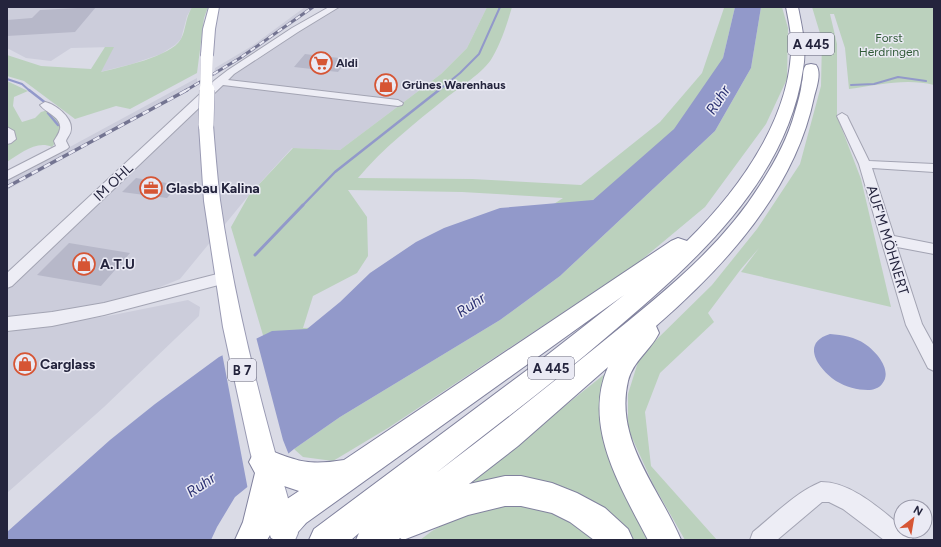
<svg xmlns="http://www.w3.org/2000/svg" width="941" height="547" viewBox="0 0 941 547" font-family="Figtree,sans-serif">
	<rect width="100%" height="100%" fill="#dadbe6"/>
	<!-- built -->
	<path fill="#cccddb" d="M7,7H192L187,16L181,39L175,45L161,54L132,64L100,72L113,47L71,48L51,61L26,58L7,48Z
		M305,7H316L254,51L214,76L215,68L252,46Z
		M330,7H487L467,48L441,74L340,150L292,148L249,195L180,279L128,300L20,317L7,316V290L13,283L228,71Z
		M197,78V85L7,190V181Z
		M188,300L200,307L199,316L104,407L7,493V332L113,315Z"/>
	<!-- green -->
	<path fill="#bbd1bd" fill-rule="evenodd" d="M192,7H208L204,18L197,73L130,109L116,106L75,119L24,81L7,76V55L41,66L91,69L105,47H114L101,72C120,67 171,57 181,39C186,30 185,19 192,7Z
		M487,7H512C507,24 501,43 492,58C484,72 459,88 446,98C415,123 383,148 358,178L472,179L581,185L660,122L702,73L724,8L679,7H735L719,75L695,113L613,186L516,253L283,403L231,227L249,195L293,148L340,150L441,74L467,48ZM348,190L462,192L563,198L501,239L337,327L303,328L313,296L357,273L368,256L367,217Z
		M761,7H782L788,28L787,79L766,124L705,207L639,262L388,428L333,461L303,457L294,449L340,417L500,320L560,276L715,131L751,68Z
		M812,7H934V85C906,78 878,85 849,89L845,48L834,14H830L837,44V116L861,179L891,307L741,272L759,248L741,269L708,313L714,322L660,373L645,412L651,466L717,540H685L653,484L628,429V394L638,362L653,343L712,285L757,229L800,164L821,86L822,40Z
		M7,81L28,91L14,97L13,106L22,122L35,118L41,112L48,110L64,125L58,139L52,147C36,140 20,154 7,162Z
		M611,369L656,540H628L595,510L462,488Z
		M510,502L552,510L601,540H420L432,531L467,511Z"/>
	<!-- water -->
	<path fill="#9299ca" d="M735,7H761L751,68L715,131L560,276L500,320L340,417L294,449L235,497L217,527L211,540H7V532L110,440L155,404L219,357L272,331L307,329L340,302L370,273L416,242L444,228L500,208L593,200L674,129L723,58Z
		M830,334C843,335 855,337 865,344C877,352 893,371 882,384C879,388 873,390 868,390C857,390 846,387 836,381C818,369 800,343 830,334Z"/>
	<!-- pier -->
	<path fill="#dadbe6" d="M256,337L283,440L289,455L248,490L222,353Z"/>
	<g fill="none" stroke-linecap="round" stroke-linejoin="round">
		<!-- stream-far2 -->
		<path stroke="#9299ca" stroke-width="2" d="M7,79L22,84L30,91
			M851,85L874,84L898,77L926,81
			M438,91L460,73L479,54L500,7"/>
		<!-- stream-far1 -->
		<path stroke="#9299ca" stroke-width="2.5" d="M29,90L47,104
			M51,110L48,113L58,125
			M302,206L335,172L439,90"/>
		<!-- stream -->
		<path stroke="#9299ca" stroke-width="3" d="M255,255L303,205"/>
	</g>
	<!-- building -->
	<path fill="#b7b8c9" d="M96,7L75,32L7,36V20L32,18L40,10Z
		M305,54L313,55L348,59L338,72L294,67Z
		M136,178L179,185L167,198L122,192Z
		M69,243L130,253L101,286L37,275Z"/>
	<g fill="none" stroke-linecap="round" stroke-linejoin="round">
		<!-- minor casing -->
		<g stroke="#a3a4b3" stroke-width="2">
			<path id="minor" d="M329,7H339L298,32L234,74L228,80L398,100L403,103L402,105L398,106L223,85L12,286L7,288V273L215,80L228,70L292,28Z
				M45,102C55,104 72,117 71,129C71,134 67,137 66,141L69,147L67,149L7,180V171L56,146L54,141C56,137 59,134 60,129C62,117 46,113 40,105Z
				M842,113L847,116L869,161L934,164V172L872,168L894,236L934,244V254L897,247L922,324L934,346V371L928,368L906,325L859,164L837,116Z
				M7,127L14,131L16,139L11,143L7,144Z
				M225,272L230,274L233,278L230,282L104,315L52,326L7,331V317L52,312L104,303Z
				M821,482C851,482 879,508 901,526V531L910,532L913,540H884L843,509L829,502H822L777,540H750L753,532C775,514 795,493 821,482Z"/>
		</g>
		<!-- major casing -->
		<g stroke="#999ab3" stroke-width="2">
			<path id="major" d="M209,7H219L215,29L213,55L211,58H203L201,55L203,29Z
				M206,121L211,122L213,125C215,150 217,175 220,200C236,313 266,424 298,533L295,540H273L250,451L223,327L204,201L199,125L201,122Z"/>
		</g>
		<!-- highway casing -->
		<g stroke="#81829e" stroke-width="2">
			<path id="highway" d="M786,7H798C802,27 807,48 803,69C787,182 692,265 609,335C553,383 494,427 436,473C492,431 546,388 600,344C658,297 720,249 760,185C775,162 788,138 795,112C798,102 801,92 802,82C804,76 802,70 806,65L811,64L816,65C822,73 816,89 814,97C795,190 725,266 656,326L659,333C650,351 633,361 628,381C614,441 660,489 681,540H648C621,488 582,426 608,367L518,446L469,484L505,476H521L552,483L577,493L605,508L628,529L633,540H594L570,522L552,513L521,506H505L468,515L403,540L400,538L398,540H356L359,533L351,540H309L314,529L546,356L624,295L306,523C295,535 289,546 271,538L270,535L267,540H235L243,522L255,473L249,462L254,452L264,448C297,461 307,466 344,460L671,241L678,238L687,241C739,190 795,114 791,37C790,27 788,17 786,7ZM281,485L299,491L284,501L277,509Z"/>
		</g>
		<!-- minor -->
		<use href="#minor" fill="#ededf5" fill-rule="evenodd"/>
		<!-- major -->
		<use href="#major" fill="#fff" fill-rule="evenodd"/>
		<!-- highway -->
		<use href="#highway" fill="#fff" fill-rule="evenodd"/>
		<!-- rail-far1 casing -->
		<g stroke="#737491" stroke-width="3">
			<path id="rail-far1" d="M185,91L240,58L313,7"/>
		</g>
		<!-- rail casing -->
		<g stroke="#737491" stroke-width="3.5">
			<path id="rail" d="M7,187L187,90"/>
		</g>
		<!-- rail-far1 -->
		<use href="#rail-far1" stroke="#eaeaf4" stroke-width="2" stroke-dasharray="5.5" stroke-linecap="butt"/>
		<!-- rail -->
		<use href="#rail" stroke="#eaeaf4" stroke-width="2.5" stroke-dasharray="7" stroke-linecap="butt"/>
		<!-- major-bridge-far1 casing -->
		<g stroke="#999ab3" stroke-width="12" stroke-linecap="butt">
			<path id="major-bridge-far1" d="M206,91L207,55"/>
		</g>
		<!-- major-bridge casing -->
		<g stroke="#999ab3" stroke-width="16" stroke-linecap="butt">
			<path id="major-bridge" d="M206,125L207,90"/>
		</g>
		<!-- major-bridge-far1 -->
		<use href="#major-bridge-far1" stroke="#fff" stroke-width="12"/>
		<!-- major-bridge -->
		<use href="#major-bridge" stroke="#fff" stroke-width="15"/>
	</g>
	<!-- icons -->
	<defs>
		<g id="supermarket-ring" transform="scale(1.15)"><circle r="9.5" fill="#eaeaf4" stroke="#d65534" stroke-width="1.5"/><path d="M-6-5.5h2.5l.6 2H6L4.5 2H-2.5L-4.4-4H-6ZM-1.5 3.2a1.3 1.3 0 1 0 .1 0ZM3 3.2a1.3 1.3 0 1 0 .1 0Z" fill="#d65534"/></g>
		<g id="shop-ring" transform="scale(1.15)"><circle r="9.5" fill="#eaeaf4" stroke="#d65534" stroke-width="1.5"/><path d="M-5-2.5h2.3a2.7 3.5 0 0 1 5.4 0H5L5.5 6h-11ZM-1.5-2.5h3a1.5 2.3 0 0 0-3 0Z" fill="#d65534"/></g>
		<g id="office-ring" transform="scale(1.15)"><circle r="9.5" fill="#eaeaf4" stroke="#d65534" stroke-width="1.5"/><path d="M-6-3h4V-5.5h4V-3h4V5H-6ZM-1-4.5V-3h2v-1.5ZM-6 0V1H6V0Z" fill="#d65534"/></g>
	</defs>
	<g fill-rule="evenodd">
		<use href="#supermarket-ring" x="321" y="63"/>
		<use href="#shop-ring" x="386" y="85"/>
		<use href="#office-ring" x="151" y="188"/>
		<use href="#shop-ring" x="84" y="264"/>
		<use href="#shop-ring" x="25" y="364"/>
	</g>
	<g text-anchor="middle" stroke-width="3" stroke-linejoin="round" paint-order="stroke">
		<!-- far-park labels -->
		<g font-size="12" fill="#305a37" stroke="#eaeaf4">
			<text x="889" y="42">Forst<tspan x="889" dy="14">Herdringen</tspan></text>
		</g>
		<!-- far-poi labels -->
		<g font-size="12" font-weight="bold" fill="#24243d" stroke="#eaeaf4" text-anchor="start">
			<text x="336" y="67">Aldi</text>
			<text x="402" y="89">Grünes Warenhaus</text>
		</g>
		<!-- shield labels -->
		<g fill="#eaeaf4" stroke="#5f5f74" stroke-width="1">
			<rect x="788" y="33" width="46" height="22" rx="3"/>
			<rect x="528" y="357" width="46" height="22" rx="3"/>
			<rect x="228" y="359" width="28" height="22" rx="3"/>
		</g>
		<g font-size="13" font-weight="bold" fill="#24243d">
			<text x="811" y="49">A 445</text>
			<text x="551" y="373">A 445</text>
			<text x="242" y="375">B 7</text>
		</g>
		<!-- street labels -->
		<g font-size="14" fill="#24243d" stroke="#eaeaf4">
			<text transform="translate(113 182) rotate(-43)" y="5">IM OHL</text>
			<text transform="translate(888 240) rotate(73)" y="5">AUF'M MÖHNERT</text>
		</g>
		<!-- poi labels -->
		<g font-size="14" font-weight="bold" fill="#24243d" stroke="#eaeaf4" text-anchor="start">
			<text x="166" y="193">Glasbau Kalina</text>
			<text x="100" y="269">A.T.U</text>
			<text x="40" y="369">Carglass</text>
		</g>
		<!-- water labels -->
		<g font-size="15" font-style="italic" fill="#2c3273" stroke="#eaeaf4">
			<text transform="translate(718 100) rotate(-57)" y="5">Ruhr</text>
			<text transform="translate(471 305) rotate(-34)" y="5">Ruhr</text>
			<text transform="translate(201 485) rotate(-34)" y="5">Ruhr</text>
		</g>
	</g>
	<!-- border -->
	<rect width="941" height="547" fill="none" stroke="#24243d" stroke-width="16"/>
	<!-- north arrow -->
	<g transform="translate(913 519) rotate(31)"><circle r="19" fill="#eaeaf4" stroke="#9b9bab"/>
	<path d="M0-3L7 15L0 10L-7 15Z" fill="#d65534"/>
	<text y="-6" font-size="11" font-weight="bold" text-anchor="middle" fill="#24243d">N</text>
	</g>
</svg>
